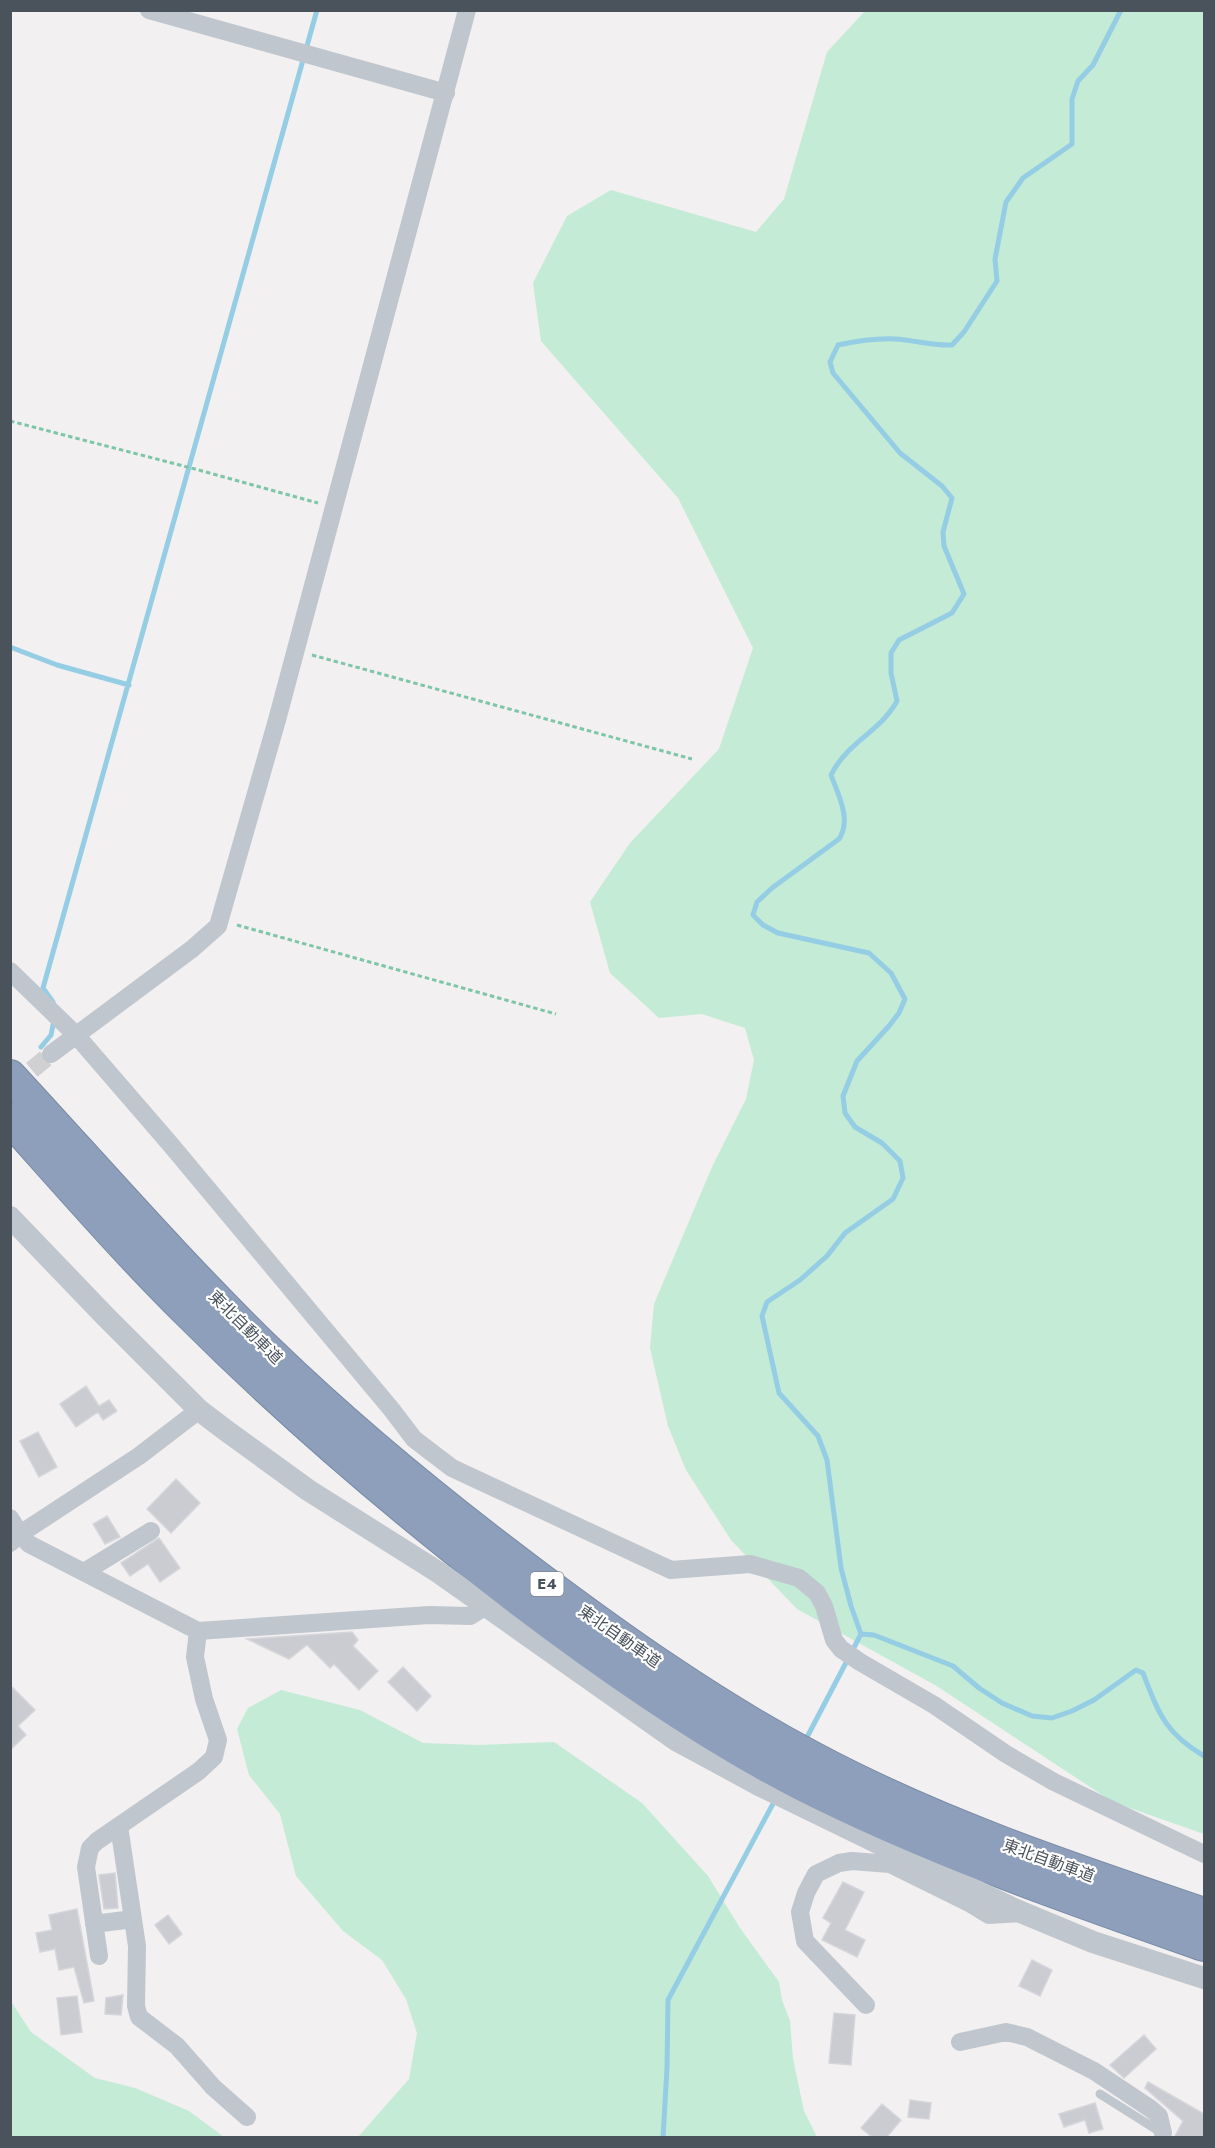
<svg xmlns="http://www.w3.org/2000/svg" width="1215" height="2148" viewBox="0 0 1215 2148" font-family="Jost,'Noto Sans JP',sans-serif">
	<rect width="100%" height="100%" fill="#f2f0f0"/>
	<!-- green -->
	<path fill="#c3ebd6" d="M865,11H1204V1834L1113,1802L935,1685L797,1609L731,1540L686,1470L668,1426L650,1348L654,1304L712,1167L746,1099L754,1060L745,1028L702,1014L659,1018L610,973L590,902L630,843L719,749L753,648L678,498L541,341L533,283L567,216L611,190L756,232L784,199L827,52Z
		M281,1690L360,1710L423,1743L478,1745L554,1742L642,1803L708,1876L740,1928L779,1982L782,2000L790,2021L793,2059L804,2111L817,2137H358L409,2079L417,2033L406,1999L382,1960L343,1931L296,1876L280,1814L249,1775L237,1729L248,1708Z
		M10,2000L31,2032L95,2078L135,2088L189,2111L224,2137H11Z"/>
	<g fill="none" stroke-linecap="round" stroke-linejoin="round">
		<!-- stream -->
		<path stroke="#95cde4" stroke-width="5" d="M10,647L57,665L129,685
			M53,1002L43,988L317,10
			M41,1047L51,1035L54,1020
			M861,1634L874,1635L953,1666L979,1688L1002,1703L1032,1716L1052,1718L1072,1711L1094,1700L1136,1670L1143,1673C1159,1714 1165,1733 1204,1756
			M805,1741L861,1634L851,1606L841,1568L827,1460L818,1436L779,1393L762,1316L767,1302L800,1280L827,1256L845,1233L893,1199L903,1178L900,1161L882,1143L855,1127L845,1113L843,1096L857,1061L889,1026L899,1013L905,999L891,973L869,953L778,933L763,925L753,915L757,902L772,888L839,839C852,820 838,794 831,775C848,741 880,732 897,701L891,673V653L899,640L952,613L964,594L944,546L943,532L952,498L942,486L900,453L833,373L830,362L838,345C857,341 876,338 895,339C915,340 931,346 952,345L964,332L997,281L995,259L1006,202L1023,178L1072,144V99L1078,81L1093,65L1121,10
			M663,2138L667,2068L668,2000L775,1800"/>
	</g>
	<!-- building -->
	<path fill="#cbccd2" stroke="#d5d6db" stroke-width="1.5" d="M86,1386L99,1406L109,1400L117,1411L103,1420L98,1412L76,1427L60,1404Z
		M38,1432L57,1467L39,1477L20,1441Z
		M176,1479L200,1503L171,1533L147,1509Z
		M107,1516L120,1537L105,1544L93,1524Z
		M159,1538L180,1568L160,1582L148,1564L130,1576L121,1563Z
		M352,1632L358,1640L353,1646L378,1671L359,1690L334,1664L330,1668L307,1645L289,1659L247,1639Z
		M403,1667L431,1696L417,1711L388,1682Z
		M10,1685L35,1710L18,1726L26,1735L10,1750Z
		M115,1873L118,1908L104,1909L99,1875Z
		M843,1882L864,1892L845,1930L865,1940L857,1957L822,1940L831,1923L823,1918Z
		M77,1909L94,2001L84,2003L74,1967L59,1970L55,1949L40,1952L36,1933L52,1930L49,1915Z
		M168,1915L182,1934L169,1944L155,1925Z
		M1032,1960L1052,1970L1040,1996L1019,1986Z
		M123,1995L121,2015L105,2014L106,1998Z
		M77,1996L82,2032L61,2035L57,1998Z
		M834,2013L855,2015L851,2065L829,2063Z
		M1144,2035L1156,2049L1124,2078L1110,2065Z
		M1148,2082L1204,2114V2138H1174L1183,2121L1145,2088Z
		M910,2100L931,2103L929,2119L908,2117Z
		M1095,2103L1103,2129L1089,2133L1085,2120L1064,2127L1059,2114Z
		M882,2104L901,2120L886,2138H873L861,2128Z"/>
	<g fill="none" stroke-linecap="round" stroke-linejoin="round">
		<!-- minor-tunnel -->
		<path stroke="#d0d0d2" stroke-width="18" stroke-dasharray="18 9" stroke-linecap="butt" d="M11,1087L51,1054"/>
		<!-- motorway casing -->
		<g stroke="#788aa5" stroke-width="34">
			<path id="motorway" d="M10,1076C96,1169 179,1265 270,1353C352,1432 441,1505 532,1573C621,1640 713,1705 811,1757C936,1824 1071,1869 1204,1914
				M10,1119C69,1185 128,1253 191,1315C294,1418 405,1512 521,1601C608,1667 702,1733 799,1783C929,1849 1067,1897 1204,1945"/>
		</g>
		<!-- path -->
		<path stroke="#7fc6a9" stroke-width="3" stroke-dasharray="4.5 3" stroke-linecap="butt" d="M10,421L195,469L318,503
			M312,655L692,759
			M237,925L556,1014"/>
		<!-- service -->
		<path stroke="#c0c6cd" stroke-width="9" d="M1100,2094L1162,2133"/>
		<!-- minor -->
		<path stroke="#c0c6cd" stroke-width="18" d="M149,10L446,93
			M10,971L76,1035L171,1145L392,1410L414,1439L452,1468L671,1570L750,1564L799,1578L817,1593L824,1606L834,1640L841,1649L860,1662L934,1705L1006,1754L1054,1782L1204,1854
			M51,1054L192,949L218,926L277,720L467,10
			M10,1518L20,1534L29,1544L198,1631L429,1615L470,1616L486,1606
			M10,1543L20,1534L139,1456L199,1410
			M84,1572L151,1531
			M119,1826L137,1946L136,2006L139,2017L177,2046L213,2087L247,2117
			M94,1924L133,1919
			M99,1956L86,1867L90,1848L97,1841L199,1771L214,1757L218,1740L204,1699L195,1657L198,1631
			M866,2005L805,1941L800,1912L806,1893L816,1874L839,1863L852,1861L890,1864L971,1904L989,1915L1022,1913
			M960,2042L1006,2032L1027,2037L1094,2071L1151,2109L1159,2116L1163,2133"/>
		<!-- tertiary -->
		<path stroke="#c0c6cd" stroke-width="22" d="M10,1217L105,1316L199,1410L224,1429L308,1490L438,1572L676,1740L759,1785L1016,1910L1093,1942L1204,1978"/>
		<!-- motorway -->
		<use href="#motorway" stroke="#8d9fba" stroke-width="32"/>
	</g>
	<g text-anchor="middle" stroke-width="4.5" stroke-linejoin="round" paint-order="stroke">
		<!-- shield labels -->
		<rect fill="#fff" stroke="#80868d" stroke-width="1.5" x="530.5" y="1572" width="33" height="24" rx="4.5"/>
		<g font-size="15" font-weight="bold" fill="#4a525c">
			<text x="547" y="1589">E4</text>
		</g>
		<!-- street labels -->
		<g font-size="16" fill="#4a525c" stroke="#fff">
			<text transform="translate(246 1327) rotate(45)" y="6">東北自動車道</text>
			<text transform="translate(620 1636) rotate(35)" y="6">東北自動車道</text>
			<text transform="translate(1049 1860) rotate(20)" y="6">東北自動車道</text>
		</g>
	</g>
	<!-- border -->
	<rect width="1215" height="2148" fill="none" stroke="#4a525c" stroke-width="24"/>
</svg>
